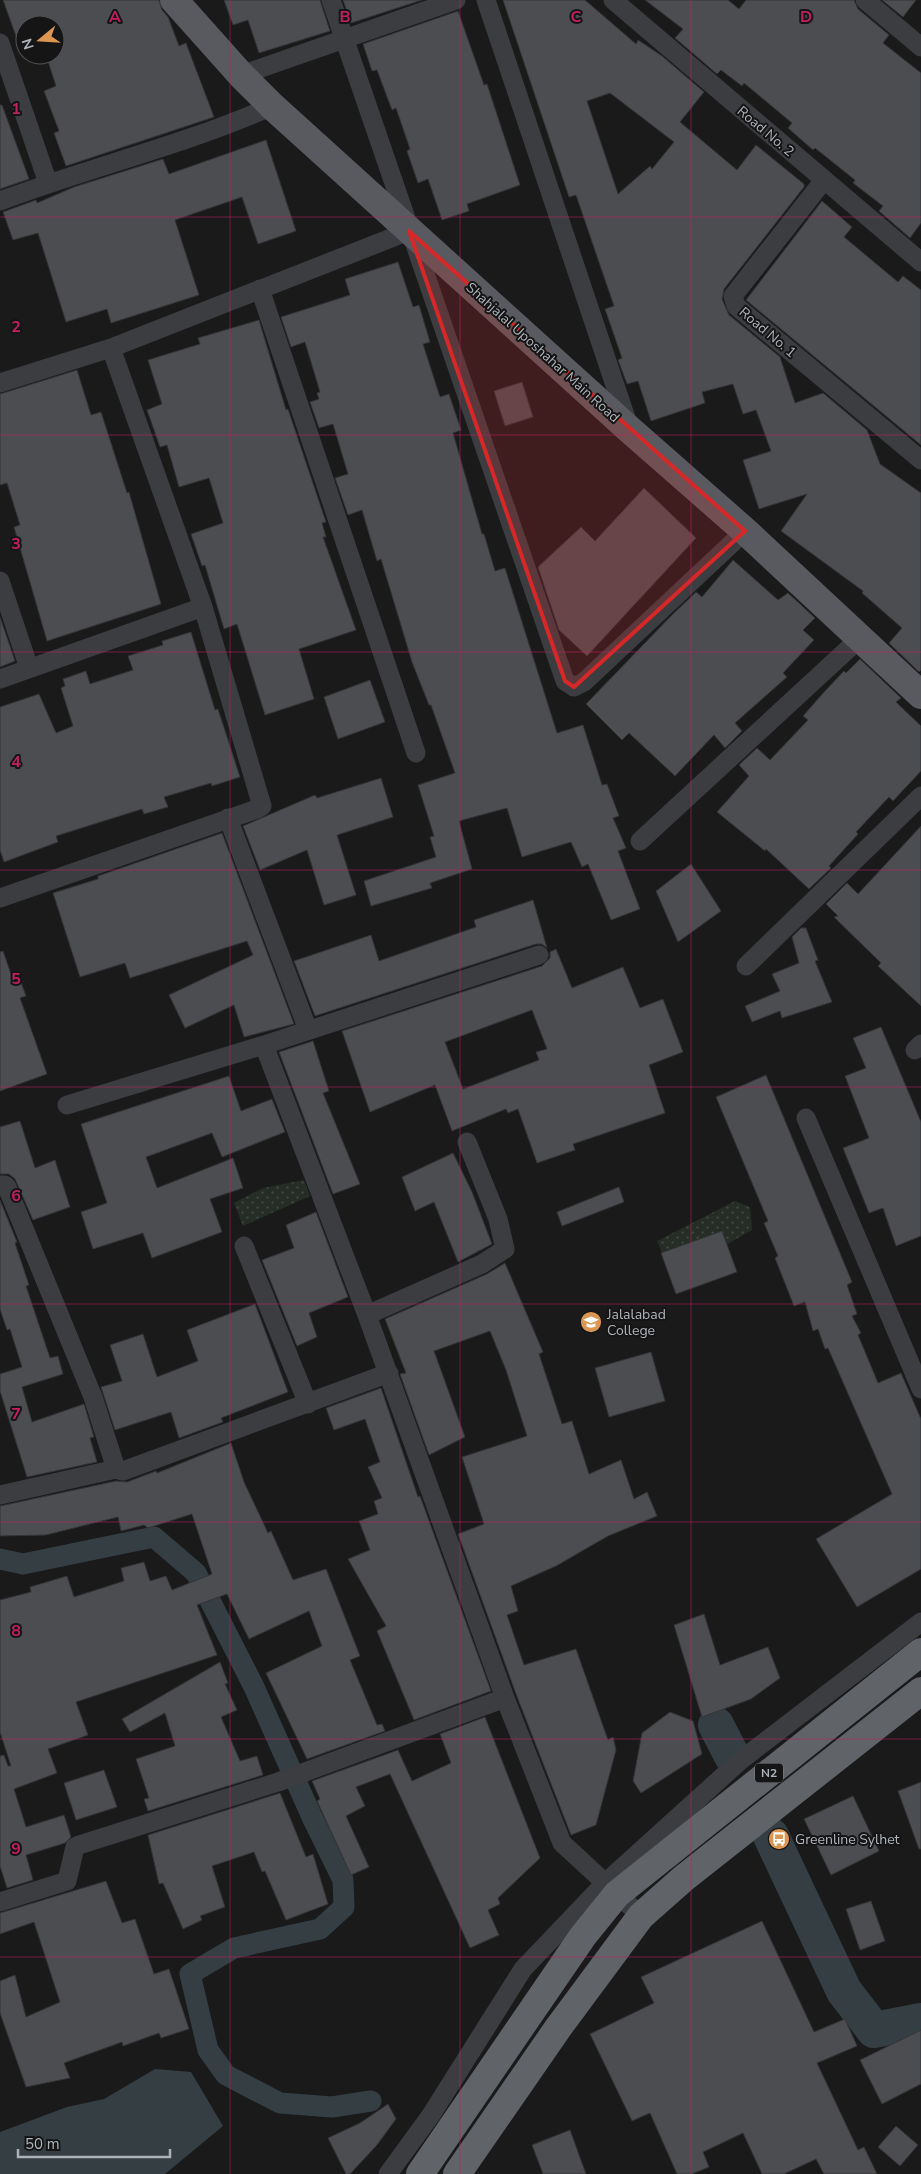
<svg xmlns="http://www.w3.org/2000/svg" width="921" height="2174" viewBox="0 0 921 2174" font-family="'Nunito Sans',sans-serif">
	<defs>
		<pattern id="park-dots" width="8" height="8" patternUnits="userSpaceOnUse" patternTransform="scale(1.25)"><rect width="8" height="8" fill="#262d26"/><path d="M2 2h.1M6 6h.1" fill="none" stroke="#434943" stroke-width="1.8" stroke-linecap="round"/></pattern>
	</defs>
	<rect width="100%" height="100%" fill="#1a1a1b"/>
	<!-- park -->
	<path fill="url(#park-dots)" d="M304,1180L310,1196L243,1226L234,1203L263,1188Z
		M735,1201L750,1207L752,1230L672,1276L657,1241Z"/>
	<!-- water -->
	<path fill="#353e43" d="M155,2069L191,2072L223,2126L165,2174H0V2132L67,2107L104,2099Z"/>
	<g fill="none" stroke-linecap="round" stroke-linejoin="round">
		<!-- canal -->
		<path stroke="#353e43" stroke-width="21" d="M0,1559L23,1564L154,1537L196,1573L254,1687L312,1817L343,1880L344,1907L320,1929L234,1948L190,1974L208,2050L226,2075L280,2103L332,2107L371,2101"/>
		<!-- river -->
		<path stroke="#353e43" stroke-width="36" d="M716,1725L732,1756
			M771,1836L844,1991L874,2030L921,2021"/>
	</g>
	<!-- building -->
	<path fill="#4c4d50" stroke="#343437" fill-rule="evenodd" d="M3,0H159L162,10L168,17L179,46L186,43L214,117L66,166L54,133L59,131L44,91L56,86L46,55H55V25H25V36L17,39Z
		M224,0H320L330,31L259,53L248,20L233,25Z
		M343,0H422L351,23Z
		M503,0H585L636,44L638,40L662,56L704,92L680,122L737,170L756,145L804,184V187L724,289L722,299L729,315L780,357L795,403L823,393L867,430L880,464L921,493V670L919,672L889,643L902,628L862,593L863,591L781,531L807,494L759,509L743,460L771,451L756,410L743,414L733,384L702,392L705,403L651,421L638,381L627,384L618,360L622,358L605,309L614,306L576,195L569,197ZM610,93L674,142L652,169L650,166L618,194L587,101Z
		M645,0H728L739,9L746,0H854L858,9L889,35L883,43L921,73V223L910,238L879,211L883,206L853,183L855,180L815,148L813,150L788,128L792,123L744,83L742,86L721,70L717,74L675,38L683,29Z
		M882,0H916L903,17Z
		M458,11L484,85L487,84L520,185L467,204L469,211L442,220L428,179L418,183L407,151L410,149L396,108L392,110L377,70L372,71L363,44Z
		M0,105H2L29,179L0,189Z
		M266,140L296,231L258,244L242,197L175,220L199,295L111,323L107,309L66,322L38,233L13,240L3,212L36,200L37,203L74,187L163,159L169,174Z
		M822,201L852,227L844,237L898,282L903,276L921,290V445L746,300Z
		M398,262L413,307L419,305L430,342L423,344L440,397L449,394L461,430L453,433L482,534H484L495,571L505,568L557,733L583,725L602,785L607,784L619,816L613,818L626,848L618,851L640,909L611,920L588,864L582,867L571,842L522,857L507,808L459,821L472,869L430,883L432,888L371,906L364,881L436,857L430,837L434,836L418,785L455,773L431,705H429L412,662L381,559L377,561L362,510L348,515L335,478L348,474L333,424L319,428L310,402L319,399L317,393L320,392L305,342L291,347L281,317L350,295L345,279Z
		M259,320L286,410L288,409L326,522L322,523L326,537H323L356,630L299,649L314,699L265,715L237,624L224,629L205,565L202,566L191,534L223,523L209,478L179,487L167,445L160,447L147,410L162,404L148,360L200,344L198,338Z
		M77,370L91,415L101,412L127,493L129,492L161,604L47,641L14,527L20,525L7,483L0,485V394Z
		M522,382L533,417L505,426L494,391Z
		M644,488L696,538L587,656L559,630L538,567L581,527L595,541Z
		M733,560L778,600L788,593L815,618L803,630L814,640L783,673L787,677L735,723L742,731L725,748L714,735L675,776L629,733L622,740L586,704L670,617L696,592L702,597Z
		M0,617L15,661L0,667Z
		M191,632L215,710L218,709L240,777L212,786L211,783L164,797L168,807L144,814L142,809L56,836L58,842L4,862L0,850V707L39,694L56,733L73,726L61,688L65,686L63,679L86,671L90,684L133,670L128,656L163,645L162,641Z
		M860,659L901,698L896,702L921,726V771L893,801L889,797L856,832L858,834L829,866L831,868L809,889L766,849L765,851L717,812L749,776L739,765L757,748L770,760L808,720L803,716L825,691L844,671L846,673Z
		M370,680L385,722L338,739L324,697Z
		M381,778L393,817L337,835L356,895L324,905L307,850L260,870L243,826L315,795L317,798Z
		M921,826V1006L878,966L881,963L834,917L838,916L826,904L847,883L858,894Z
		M222,833L294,1024L244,1037L234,1005L185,1028L169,995L253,955L247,941L130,978L125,963L80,977L53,893L98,879V876Z
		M691,864L721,911L678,942L656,891Z
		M533,900L547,948L542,944H536L315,1016L294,961L371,935L379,961L476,927L474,920Z
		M801,928H806L818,960L815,961L832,1002L782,1018L780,1011L752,1022L745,1006L780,991L772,974L799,963L792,937Z
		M556,949L572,988L623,967L640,1008L663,999L683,1052L649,1065L665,1113L573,1144L575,1150L537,1163L518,1109L508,1113L506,1109L452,1131L435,1085L370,1112L342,1031L542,966L550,958V952ZM532,1010L547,1049L536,1052L539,1060L463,1089L445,1042Z
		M3,951L13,980L19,977L26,996L20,998L47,1074L0,1091V952Z
		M881,1027L921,1122V1236L896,1246L883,1208L869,1213L843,1148L869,1138L845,1076L866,1068L853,1038Z
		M313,1041L329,1091L323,1093L360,1184L333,1194L279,1052Z
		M766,1075L852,1282L847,1285L857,1314L852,1316L861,1333L858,1335L878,1383L901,1373L921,1419V1569L857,1607L816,1539L892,1494L828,1348L825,1349L818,1329L813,1331L805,1302L794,1306L775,1258L778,1256L764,1223L768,1221L716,1097Z
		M229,1076L241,1111L272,1099L285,1132L222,1157L212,1133L146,1157L157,1188L233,1158L243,1188L210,1199L222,1232L152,1258L143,1233L93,1249L81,1212L107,1203L81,1124Z
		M20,1121L35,1168L55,1160L70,1207L33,1220L15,1179L9,1174H0V1127Z
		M453,1153L472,1192L492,1244L458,1262L434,1202L415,1211L402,1177Z
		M619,1187L624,1202L562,1226L557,1212Z
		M0,1200L17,1242L15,1243L29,1285L26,1286L50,1358L58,1356L63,1374L22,1387L32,1422L84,1404L94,1437L90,1438L97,1462L27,1477L0,1391V1374L22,1367L10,1329L7,1330L0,1309Z
		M316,1212L348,1297L309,1313L317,1337L297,1346L262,1260L294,1248L286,1225Z
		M722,1231L737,1272L676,1294L661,1253Z
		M505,1263L543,1352L539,1354L562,1424L572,1421L589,1474L621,1460L634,1499L647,1492L657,1516L608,1536L556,1566L511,1586L518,1611L507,1615L524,1665L576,1649L608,1740L613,1737L616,1750L596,1825L571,1835L516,1694L458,1534L484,1524L462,1457L527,1436L506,1370L490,1331L434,1351L465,1437L429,1455L400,1374L406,1373L385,1319L487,1274Z
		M255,1304L288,1392L221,1418L223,1422L179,1438L171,1412L115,1430L101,1387L122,1381L110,1345L143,1334L157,1377L198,1361L187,1330Z
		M651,1352L665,1401L609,1417L595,1368Z
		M381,1388L418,1497L420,1496L491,1691L414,1720L377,1631L386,1626L348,1559L370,1550L359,1521L378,1514L374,1501L382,1498L368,1467L380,1462L365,1419L334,1430L326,1408Z
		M231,1443L244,1482L268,1533L271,1531L293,1580L326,1569L360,1656L350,1660L377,1725L382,1724L385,1731L307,1759L266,1673L322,1646L309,1611L249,1639L227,1594L197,1605L217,1655L76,1702L88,1735L48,1749L57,1773L14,1789L26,1827L64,1815L71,1837L65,1843L26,1855L33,1880L7,1888L0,1866V1756L4,1755L8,1766H11L0,1732V1600L31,1592L30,1587L67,1576L74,1597L124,1581L121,1568L144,1562L150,1581L166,1576L172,1590L212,1574L192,1514L148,1528L144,1525L121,1531L118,1517L46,1535L0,1536V1506L116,1481L127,1482L156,1471L157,1473Z
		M704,1614L720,1665L768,1647L780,1678L751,1699L702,1717L674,1625Z
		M220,1662L228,1683L225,1684L237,1710L221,1717L240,1761L257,1756L263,1775L148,1811L144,1799L149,1798L136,1759L175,1746L165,1713L130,1732L122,1719Z
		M670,1712L693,1721L702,1754L641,1793L633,1781L642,1733Z
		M485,1717L540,1858L498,1898L500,1904L488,1910L499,1935L470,1948L390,1774L356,1787L365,1806L346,1816L369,1867L351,1875L317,1801L320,1799L312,1781L398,1750L412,1781L451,1763L440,1734Z
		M104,1770L117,1807L76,1820L64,1783Z
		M921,1782V1849H919L898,1791Z
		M280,1793L306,1857L313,1854L328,1904L286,1920L265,1871L262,1872L254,1852L212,1866L225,1907L200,1916L202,1920L183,1929L163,1883L159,1884L148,1835Z
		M853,1796L879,1851L831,1875L804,1819Z
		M106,1881L122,1923L135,1919L154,1974L169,1969L189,2029L161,2038L159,2033L123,2046L122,2042L64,2063L70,2078L26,2087L0,2013V1981L15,1975L26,2017L60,2002L34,1922L0,1934V1913Z
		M871,1901L885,1941L860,1950L846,1909Z
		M762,1921L814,2032L845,2019L857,2046L817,2063L858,2150L864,2147L877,2174H824L816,2159L784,2174H762L743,2133L703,2152L709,2167L692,2174H677L650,2113L632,2121L590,2034L654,2003L641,1977Z
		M921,2030V2084L882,2104L860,2060Z
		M388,2104L396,2119L377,2145L350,2174H346L328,2138L360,2123Z
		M896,2126L918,2145L900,2166L878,2147Z
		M570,2130L586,2174H543L532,2145Z"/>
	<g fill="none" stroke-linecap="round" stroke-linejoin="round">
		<!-- minor -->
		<path stroke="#3b3d40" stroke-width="19" d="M331,0L565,681L574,687L584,682L745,531
			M486,0L629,427
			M613,0L921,262
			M865,0L921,47
			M0,43L48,183
			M241,75L456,0
			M824,180L733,296L736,306L921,460
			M0,201C90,167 185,145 272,106
			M260,289L416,753
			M0,383L111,348L409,231
			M0,581L29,668
			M0,679L203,607
			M228,818L308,1030
			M640,841L859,639
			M0,898L257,809L262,806L203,607L111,348
			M746,966L921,796
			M264,1045L367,1315L505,1698L562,1843L641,1916
			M915,1050L921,1044
			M67,1105L264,1045L539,955
			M806,1118L921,1389
			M0,1185H5L7,1187L93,1397L116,1469
			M244,1246L308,1404
			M367,1315L482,1264L505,1249L498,1219L467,1142
			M0,1495L116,1469L123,1471L389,1373
			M0,1902L67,1881L75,1847L79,1845L278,1782L505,1698
			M388,2174L431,2115L523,1969L605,1883L741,1760L921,1622"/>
		<!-- primary -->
		<path stroke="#585a5f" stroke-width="28" d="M174,0L241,75L272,106L630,430L745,531L921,695"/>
		<!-- trunk -->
		<path stroke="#606368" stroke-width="28" d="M420,2174L583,1936L617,1894L921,1652
			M457,2174L558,2028L641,1916L684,1878L921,1691"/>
	</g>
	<!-- marked area -->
	<path fill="#d62828" fill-opacity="0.2" stroke="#d62828" stroke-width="4" stroke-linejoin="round" d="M409,231L745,531L574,687L565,681Z"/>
	<!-- grid -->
	<path fill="none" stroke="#c12060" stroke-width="1" stroke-opacity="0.55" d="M230,0V2174M460,0V2174M691,0V2174M0,217H921M0,435H921M0,652H921M0,870H921M0,1087H921M0,1304H921M0,1522H921M0,1739H921M0,1957H921"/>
	<!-- icons -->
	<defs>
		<g id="university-disc" transform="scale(1.125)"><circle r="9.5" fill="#dc9651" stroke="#151516"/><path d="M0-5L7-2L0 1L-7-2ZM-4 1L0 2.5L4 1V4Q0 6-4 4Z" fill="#fff"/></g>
		<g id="bus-disc" transform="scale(1.125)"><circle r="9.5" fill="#dc9651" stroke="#151516"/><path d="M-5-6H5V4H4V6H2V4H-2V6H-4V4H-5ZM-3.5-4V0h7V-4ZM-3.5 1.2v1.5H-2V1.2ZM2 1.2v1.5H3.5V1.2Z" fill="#fff"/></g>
	</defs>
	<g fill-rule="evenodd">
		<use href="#university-disc" x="591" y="1322"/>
		<use href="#bus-disc" x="779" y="1839"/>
	</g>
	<g text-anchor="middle" stroke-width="4" stroke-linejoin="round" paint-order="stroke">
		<!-- shield labels -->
		<rect fill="#151516" stroke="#808488" stroke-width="1" x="755" y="1763.5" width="28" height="19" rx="4"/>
		<g font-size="12" font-weight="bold" fill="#aeb3b9">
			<text x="769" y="1777">N2</text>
		</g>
		<!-- street labels -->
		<g font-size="14" fill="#aeb3b9" stroke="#151516">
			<text transform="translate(766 131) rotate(40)" y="5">Road No. 2</text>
			<text transform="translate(768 332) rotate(40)" y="5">Road No. 1</text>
			<text transform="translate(543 352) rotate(42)" y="5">Shahjalal Uposhahar Main Road</text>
		</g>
		<!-- poi labels -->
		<g font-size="14" fill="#aeb3b9" stroke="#151516" text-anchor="start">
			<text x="607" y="1319">Jalalabad<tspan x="607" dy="16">College</tspan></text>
			<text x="795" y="1844">Greenline Sylhet</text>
		</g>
	</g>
	<g font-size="16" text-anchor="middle" font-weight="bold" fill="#c12060" stroke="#151516" stroke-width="4" stroke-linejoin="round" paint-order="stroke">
		<text x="115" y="22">A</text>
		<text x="345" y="22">B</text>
		<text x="576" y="22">C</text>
		<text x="806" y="22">D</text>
		<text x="16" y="114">1</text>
		<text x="16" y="332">2</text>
		<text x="16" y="549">3</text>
		<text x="16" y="767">4</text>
		<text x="16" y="984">5</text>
		<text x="16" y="1201">6</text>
		<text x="16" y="1419">7</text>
		<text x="16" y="1636">8</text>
		<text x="16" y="1854">9</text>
	</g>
	<!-- north arrow -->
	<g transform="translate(40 40) rotate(252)"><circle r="24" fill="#151516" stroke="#525457"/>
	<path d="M0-4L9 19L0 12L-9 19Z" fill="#dc9651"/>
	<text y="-8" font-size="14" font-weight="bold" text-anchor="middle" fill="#aeb3b9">N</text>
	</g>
	<!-- scale -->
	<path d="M18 2149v8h152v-8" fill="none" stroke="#aeb3b9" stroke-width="2.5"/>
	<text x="25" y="2149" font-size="15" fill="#aeb3b9" stroke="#151516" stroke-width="4" paint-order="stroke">50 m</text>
</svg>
